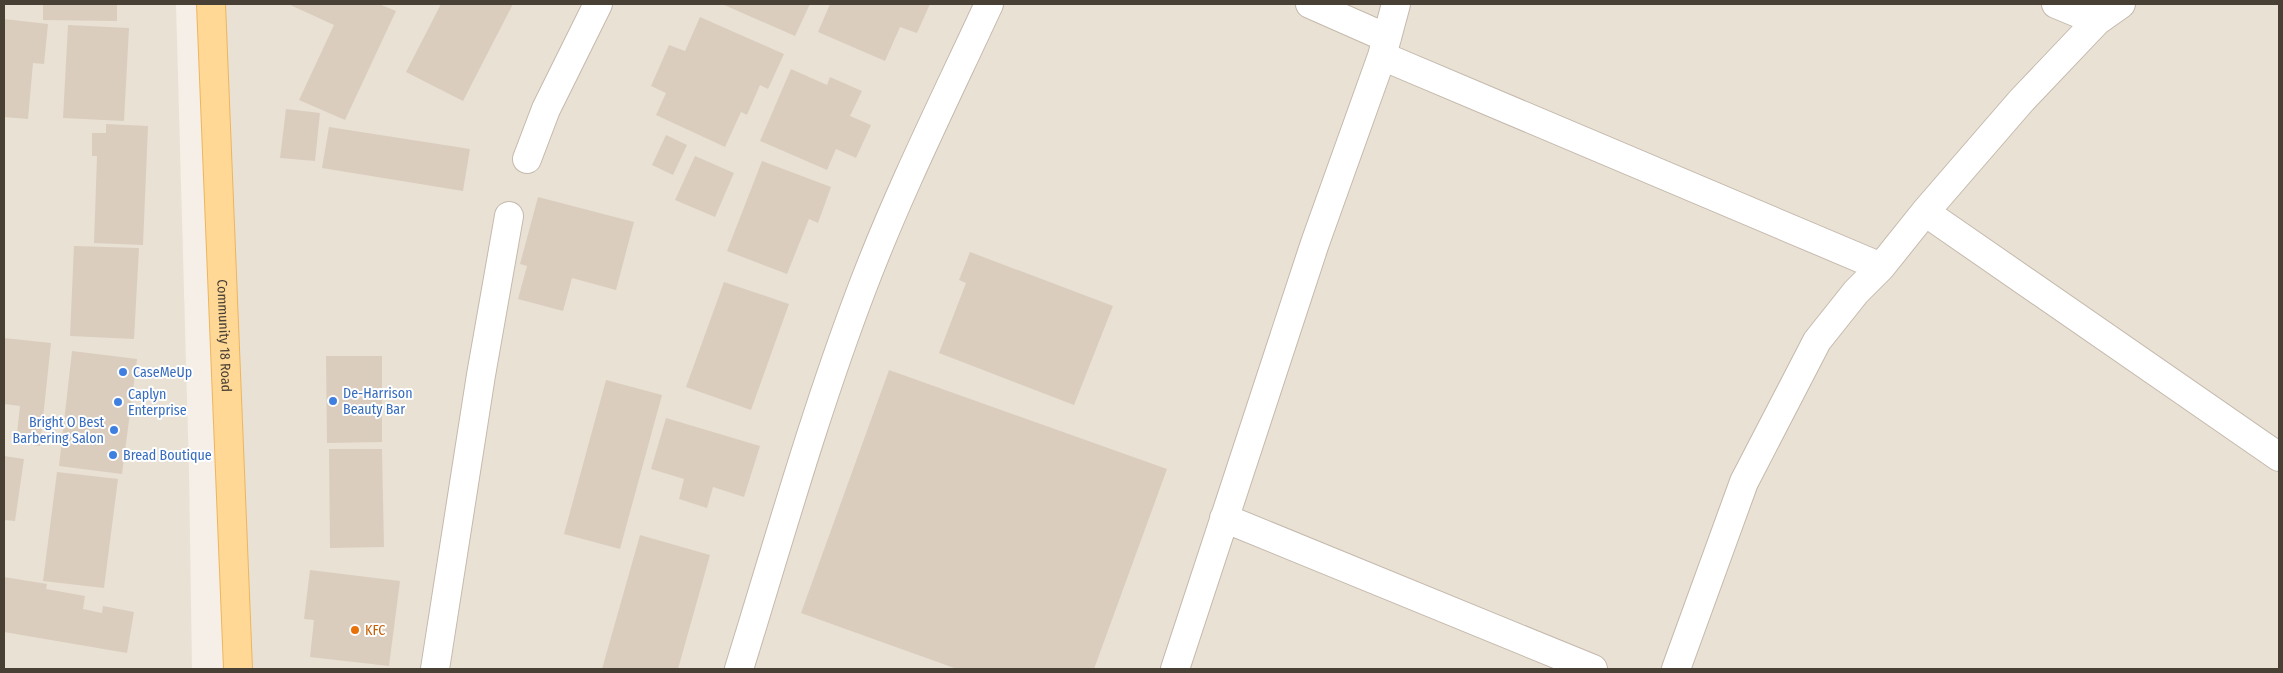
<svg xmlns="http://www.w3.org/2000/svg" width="2283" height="673" viewBox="0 0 2283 673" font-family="'Fira Sans Condensed',sans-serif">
	<rect width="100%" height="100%" fill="#f5efe7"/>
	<!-- residential -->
	<path fill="#e9e1d4" d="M4,4H176L189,470L192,669H4Z
		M219,4H2279V669H251Z"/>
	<!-- building -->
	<path fill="#dacdbe" d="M43,4H117V21L43,20Z
		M288,4H379L396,11L345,120L299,100L334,25Z
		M441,4H513L463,101L406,72Z
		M722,4H810L795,36Z
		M830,4H930L917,33L900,27L885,61L818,32Z
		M700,17L784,54L768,89L760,85L747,115L741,112L725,147L656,115L666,93L651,86L669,45L685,51Z
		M4,19L48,24L44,64L33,63L28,119L4,117Z
		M68,25L129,28L124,121L63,118Z
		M791,69L827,85L830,77L862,91L850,116L871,125L856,158L836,149L827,170L760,141Z
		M286,109L320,113L315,161L280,158Z
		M106,124L148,126L143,245L94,243L97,156H92V133H106Z
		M329,127L470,149L463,191L322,168Z
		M666,135L687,145L673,175L652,165Z
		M695,156L734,173L715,217L675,200Z
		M762,161L831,187L818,223L809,219L787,274L727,251Z
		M538,197L634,222L616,290L572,278L563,311L518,299L527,266L520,264Z
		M74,246L139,248L134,339L70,336Z
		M970,252L1113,306L1074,405L939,353L966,283L959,280Z
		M724,282L789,304L751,410L686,387Z
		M4,338L51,343L40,446L16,443L20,406L4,404Z
		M72,351L137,359L122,474L59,466Z
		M326,356H382V442L327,443Z
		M889,370L1167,469L1094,669H957L801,613Z
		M606,380L662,395L620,549L564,534Z
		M666,418L760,446L744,497L713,487L707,508L679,499L684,479L651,469Z
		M329,449H382L384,547L330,548Z
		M4,456L24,459L15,521L4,520Z
		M57,472L118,479L104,588L43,581Z
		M640,535L710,555L678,669H602Z
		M310,570L400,581L389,666L310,657L314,620L304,619Z
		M4,577L47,584L46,589L85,596L83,609L102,613L103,606L134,612L127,653L4,632Z"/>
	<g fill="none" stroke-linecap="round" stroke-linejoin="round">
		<!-- minor casing -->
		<g stroke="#c4b9ac" stroke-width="30">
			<path id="minor" d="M1310,4L1387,38
				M2056,4L2097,21
				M1382,56L1881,267
				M527,159L546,109L598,4
				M1925,212L2279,457
				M1224,518L1593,669
				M435,669L481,375L509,216
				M739,669C778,543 814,415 861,291C898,193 945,99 989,4
				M1175,669L1315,243L1382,56L1396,4
				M1676,669L1744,482L1817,341L1856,292L1881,267L1925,212L2021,101L2097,21L2121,4"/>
		</g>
		<!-- major casing -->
		<g stroke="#edb55d" stroke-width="30">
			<g id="major">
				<path id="s1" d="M211,4L238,669"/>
			</g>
		</g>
		<!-- minor -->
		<use href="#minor" stroke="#fff" stroke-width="28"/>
		<!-- major -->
		<use href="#major" stroke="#ffd895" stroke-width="28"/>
	</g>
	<!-- markers -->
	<g fill="#3f7fe0" stroke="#fff" stroke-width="2">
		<circle cx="123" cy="372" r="5"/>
		<circle cx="333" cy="401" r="5"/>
		<circle cx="118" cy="402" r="5"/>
		<circle cx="114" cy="430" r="5"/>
		<circle cx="113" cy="455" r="5"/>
	</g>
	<circle fill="#e8710a" stroke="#fff" stroke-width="2" cx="355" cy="630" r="5"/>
	<g text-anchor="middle" stroke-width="4" stroke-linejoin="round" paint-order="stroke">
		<!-- street labels -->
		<g font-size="14" fill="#483f35" stroke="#fff">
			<text dy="5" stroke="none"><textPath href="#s1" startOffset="332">Community 18 Road</textPath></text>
		</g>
		<!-- shop labels -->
		<g font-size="14" fill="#366cbe" stroke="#fff" text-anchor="start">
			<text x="133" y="377">CaseMeUp</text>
			<text x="343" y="398">De-Harrison<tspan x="343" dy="16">Beauty Bar</tspan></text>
			<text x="128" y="399">Caplyn<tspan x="128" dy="16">Enterprise</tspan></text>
			<text x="104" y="427" text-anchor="end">Bright O Best<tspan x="104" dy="16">Barbering Salon</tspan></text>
			<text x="123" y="460">Bread Boutique</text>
		</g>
		<!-- food labels -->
		<g font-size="14" fill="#c56008" stroke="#fff" text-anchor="start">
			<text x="365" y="635">KFC</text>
		</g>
	</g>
	<!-- border -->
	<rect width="2283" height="673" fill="none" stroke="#483f35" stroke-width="10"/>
</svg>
